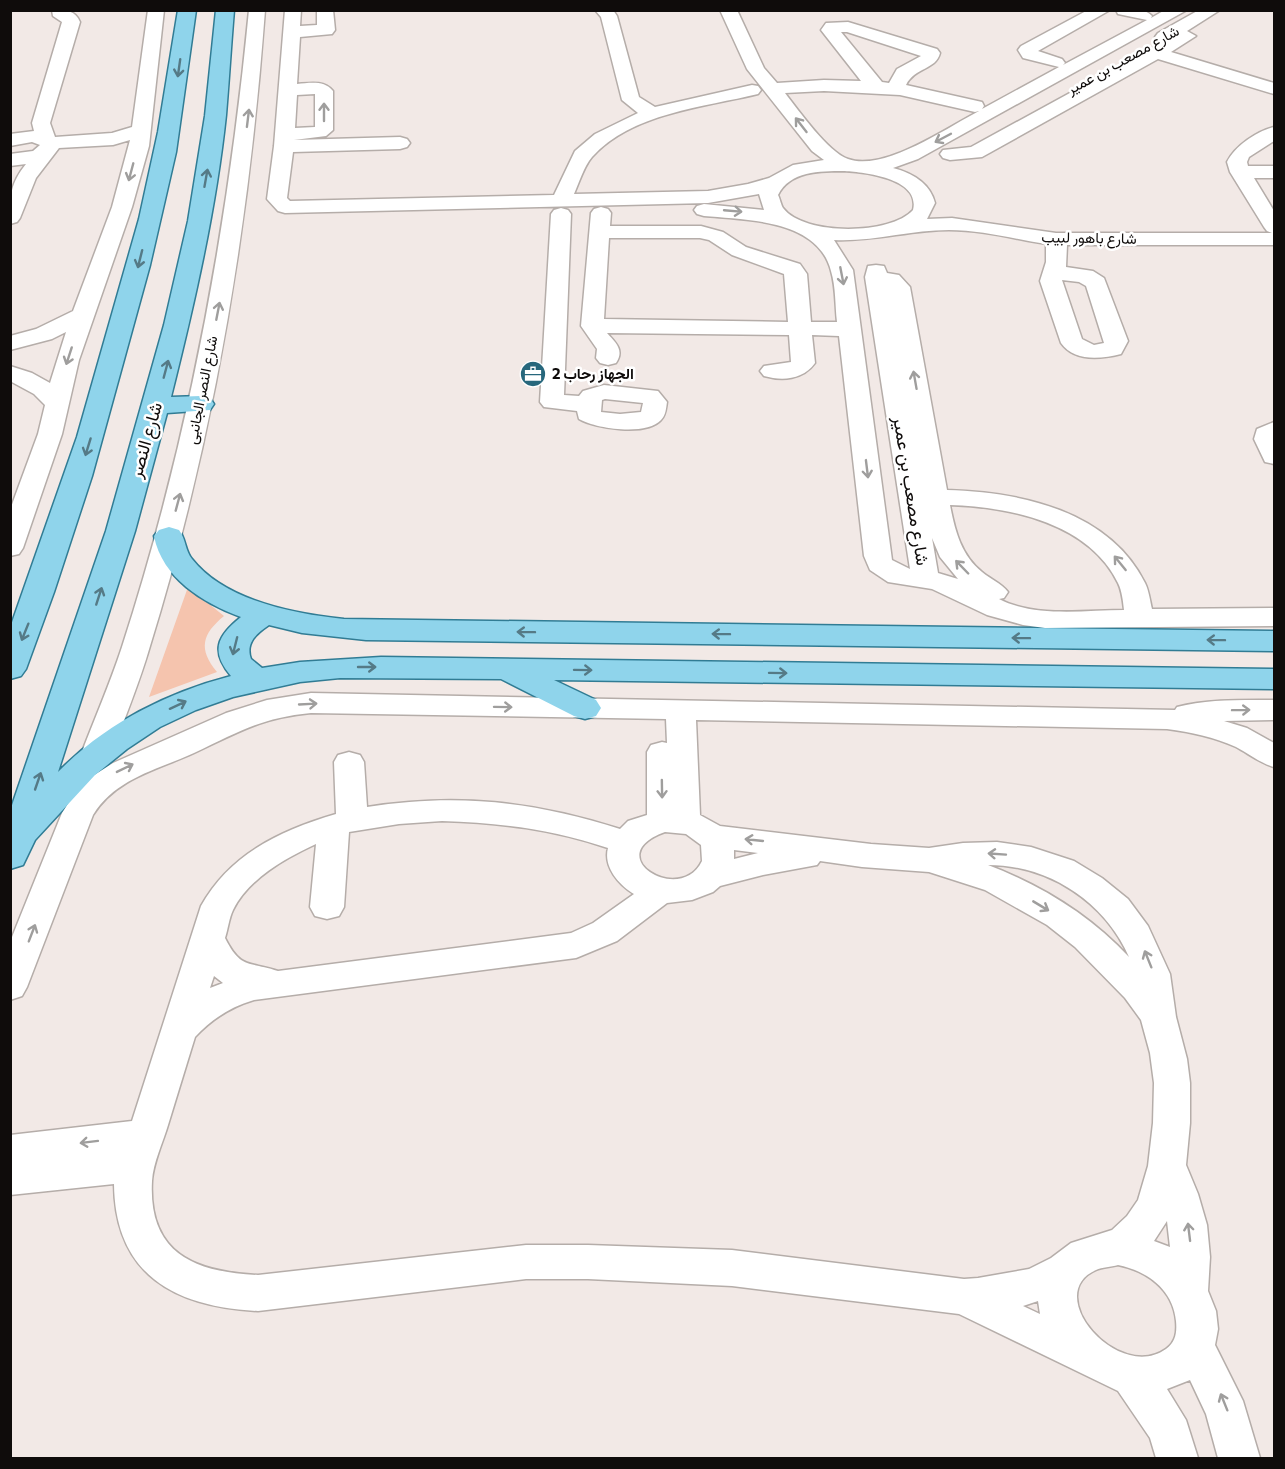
<svg xmlns="http://www.w3.org/2000/svg" width="1285" height="1469" viewBox="0 0 1285 1469" font-family="Commissioner,Vazirmatn,sans-serif">
	<rect width="100%" height="100%" fill="#f2e9e6"/>
	<!-- green -->
	<path fill="#f5c4ae" d="M188,587L224,616C202,634 198,649 217,672L149,697Z"/>
	<g fill="none" stroke-linecap="round" stroke-linejoin="round">
		<!-- minor casing -->
		<g stroke="#b5ada9" stroke-width="3">
			<path id="minor" d="M52,10C63,10 75,9 80,22L50,123L55,137L112,133L132,127L148,10H164L149,146L132,207L79,360L62,434L23,548L19,554L10,556V510L38,434L45,405L34,394L10,381V366L32,373L50,383L66,332L52,339L10,350V336L36,329L73,311L112,207L130,140L113,145L59,148L36,178L20,218L17,222L10,224C10,198 9,185 26,164L10,166V154L33,151L40,145L32,142L10,146V134L34,131L32,123L62,22L53,16Z
				M249,10H265C249,226 214,439 150,646C139,684 124,720 110,757L106,764L95,767L84,764L80,757C94,720 110,684 122,647C189,440 228,227 249,10Z
				M285,10H301L300,26L317,25V10H333L335,30L332,34L300,37L297,84C310,83 324,80 333,91V130L326,136L294,140L400,137L407,139L410,143L407,147L400,149L293,152L287,198L290,201L554,195L575,151L595,134L638,113L622,100L601,17L595,10H613L617,16L639,97L655,107L752,85L758,86L761,90L758,94C705,107 631,113 592,157C584,166 579,183 574,194L708,191L748,184L769,178L793,165L824,160L812,151L747,69L720,10H737L764,68L777,83L824,80L861,81L821,30L826,23L848,22L937,49L940,53C936,70 915,67 906,85L982,102L984,106L982,109L1059,67L1023,58L1018,50L1021,46L1088,10H1110L1038,51L1062,59L1065,63L1063,65L1147,20L1118,14L1116,10C1128,10 1144,7 1152,16L1151,18L1165,10H1187L918,159L893,168C912,173 930,183 935,203L927,219L952,218L1056,233H1272L1267,231L1264,227L1230,172L1227,162C1235,146 1257,131 1274,127V141L1249,157L1247,162L1248,166H1274V178H1254L1274,211V245H1067L1066,267L1093,271L1104,278L1128,341L1121,354C1101,359 1074,362 1061,343L1040,281L1046,262V244C1015,239 981,230 949,230C910,230 873,242 834,240L853,270L892,560L910,569L865,277L868,266L876,265L884,266L887,273L899,275L910,287L947,490C1021,492 1109,511 1145,583C1149,591 1150,601 1152,609L1274,608V626L1045,628L1023,625L987,615L932,589L888,582L870,570L864,556L839,336L812,335L815,363C803,380 782,381 764,376L760,371L764,366L791,362L789,335L607,333C615,342 625,350 616,363L608,365L600,363L596,358L597,349L581,326L591,213L594,209L601,207L608,209L611,213L610,226H701L723,232L746,247L800,264L807,274L811,322H837C835,306 836,287 831,271C818,219 746,220 704,216L697,214L694,210L697,206L704,204L764,210L759,194L708,203L285,213L278,211L267,199L274,146ZM841,32H847L921,56L897,69L889,83L882,82ZM824,91L900,95L975,112L979,111C948,127 884,172 848,159C828,152 799,111 785,93ZM315,94V127L295,128L297,95ZM843,171C863,172 921,178 913,210C891,235 804,236 783,208C781,205 780,199 778,195C790,171 820,171 843,171ZM609,238H700L709,240L732,255L784,274L788,322L604,319ZM1062,280L1079,282L1086,286L1104,343L1094,345L1082,339ZM950,505C1010,507 1089,523 1118,583C1122,591 1123,601 1124,610C1085,610 1036,618 999,599L1004,598L1008,592C1001,583 990,579 982,572C961,555 955,531 950,505ZM932,538L940,557L958,579L938,573Z
				M1199,10H1220L1187,31L1196,36L1171,52L1274,83V94L1158,59L982,157L950,160L943,158L940,154L943,150L971,147L1163,42L1155,37L1158,33Z
				M561,208L568,210L571,214L564,395L579,396L583,391L604,385L658,391L667,402C666,408 666,415 661,420C647,436 596,429 579,419L577,411L544,407L540,402L551,214L554,210ZM605,399L643,403L641,412L620,414L601,412L602,400Z
				M1274,422V464L1265,462L1254,439L1257,429Z
				M311,693L1175,710L1177,707C1207,699 1243,700 1274,700V720L1224,721L1247,728L1274,743V767C1260,763 1249,754 1236,747C1214,737 1191,732 1167,729L696,720L700,815L720,826L871,844L929,848L963,843L997,842L1031,847L1074,861L1102,878L1128,899L1148,926L1170,974L1176,1017L1187,1059L1190,1083V1123L1186,1165L1198,1194L1207,1225L1210,1257L1208,1291L1216,1311L1218,1329L1215,1345L1243,1401L1260,1458H1218L1206,1414L1190,1380L1167,1389L1186,1420L1198,1458H1156L1150,1438L1118,1391L959,1314L732,1286L588,1279H526L258,1311C175,1307 115,1275 114,1184L10,1195V1135L132,1121L201,906C230,854 281,830 336,814L334,762L338,755L349,752L360,755L364,762L367,807C456,793 534,801 620,829L628,821L647,815V752L651,745L662,742L667,743L666,719L311,713C260,718 239,732 194,753C157,770 116,778 93,815L27,987L22,996L10,1000V942L62,813L76,791L88,779L113,763L226,713L267,700ZM442,821C502,823 551,829 608,848C603,867 619,885 634,894L593,923L571,933L278,971C249,961 241,970 225,938C228,929 229,918 233,910C249,878 286,858 316,844L310,907L315,916L327,919L339,916L344,907L349,832L399,824ZM665,832L686,834L701,845L702,861C681,906 598,856 665,832ZM734,850L758,853L734,859ZM820,861L862,867L929,872L985,890L1047,925L1075,947L1125,998L1141,1020L1150,1053L1154,1083L1153,1123L1148,1166L1138,1200L1127,1216L1112,1230L1071,1243L1051,1258L1029,1269L978,1278L964,1279L732,1250L588,1245H526L258,1275C195,1272 148,1254 152,1181C153,1163 163,1142 168,1125C177,1095 186,1066 195,1037C212,1019 230,1007 254,1000L576,958L617,941L667,903L692,900L713,892L720,886L763,875L817,865ZM988,865C1049,865 1105,902 1129,957C1091,916 1041,885 988,865ZM214,976L223,983L210,988ZM1167,1221L1170,1247L1154,1241ZM1118,1265C1147,1271 1173,1289 1176,1321C1177,1332 1176,1342 1166,1349C1118,1383 1041,1294 1096,1270C1102,1267 1111,1267 1118,1265ZM1038,1301L1040,1314L1023,1306Z"/>
		</g>
		<!-- major casing -->
		<g stroke="#317c94" stroke-width="3">
			<path id="major" d="M178,10H196L176,152L150,265L92,476L54,592L26,669L21,676L10,679V628L77,437L139,219L158,132Z
				M216,10H234C231,45 229,80 226,115C216,210 194,305 171,397L201,396L210,398L214,404L210,410L167,413L135,531L58,772C105,724 166,693 231,676C210,651 217,636 241,617C203,603 162,578 154,536L159,530L169,527L179,530C186,539 185,551 192,559C225,601 295,614 344,619L1274,631V651L366,640L302,633L269,625C257,633 245,643 251,659L262,668L300,662L381,657L1274,669V689L554,680L596,700L601,708L596,716L585,719L574,716L501,679L340,678L300,682L233,697L196,710L160,727L127,749L95,775L35,840L23,865L10,869V811L106,531L164,325L188,221L205,116Z"/>
		</g>
		<!-- minor -->
		<use href="#minor" fill="#fff" fill-rule="evenodd"/>
		<!-- major -->
		<use href="#major" fill="#8fd4eb" fill-rule="evenodd"/>
	</g>
	<!-- one-way arrows -->
	<defs><path id="oneway-shaft" d="M-6 0H5M1.5-3L5.5 0L1.5 3" fill="none" stroke-width="1.6" stroke-linecap="round" stroke-linejoin="round" transform="scale(1.5)"/></defs>
	<g stroke="#557a86">
		<use href="#oneway-shaft" transform="translate(179 68) rotate(98)"/>
		<use href="#oneway-shaft" transform="translate(206 178) rotate(-80)"/>
		<use href="#oneway-shaft" transform="translate(140 259) rotate(104)"/>
		<use href="#oneway-shaft" transform="translate(166 369) rotate(-75)"/>
		<use href="#oneway-shaft" transform="translate(88 447) rotate(107)"/>
		<use href="#oneway-shaft" transform="translate(99 596) rotate(-72)"/>
		<use href="#oneway-shaft" transform="translate(25 632) rotate(112)"/>
		<use href="#oneway-shaft" transform="translate(526 632) rotate(-179)"/>
		<use href="#oneway-shaft" transform="translate(721 634) rotate(-179)"/>
		<use href="#oneway-shaft" transform="translate(1021 638) rotate(-179)"/>
		<use href="#oneway-shaft" transform="translate(1216 640) rotate(-179)"/>
		<use href="#oneway-shaft" transform="translate(235 646) rotate(104)"/>
		<use href="#oneway-shaft" transform="translate(367 667)"/>
		<use href="#oneway-shaft" transform="translate(583 670) rotate(1)"/>
		<use href="#oneway-shaft" transform="translate(778 673) rotate(1)"/>
		<use href="#oneway-shaft" transform="translate(178 705) rotate(-25)"/>
		<use href="#oneway-shaft" transform="translate(38 781) rotate(-71)"/>
	</g>
	<g stroke="#9f9e9d">
		<use href="#oneway-shaft" transform="translate(324 112) rotate(-90)"/>
		<use href="#oneway-shaft" transform="translate(248 118) rotate(-83)"/>
		<use href="#oneway-shaft" transform="translate(801 125) rotate(-128)"/>
		<use href="#oneway-shaft" transform="translate(943 138) rotate(152)"/>
		<use href="#oneway-shaft" transform="translate(131 172) rotate(105)"/>
		<use href="#oneway-shaft" transform="translate(733 211) rotate(5)"/>
		<use href="#oneway-shaft" transform="translate(842 276) rotate(79)"/>
		<use href="#oneway-shaft" transform="translate(218 311) rotate(-79)"/>
		<use href="#oneway-shaft" transform="translate(69 356) rotate(108)"/>
		<use href="#oneway-shaft" transform="translate(915 380) rotate(-100)"/>
		<use href="#oneway-shaft" transform="translate(867 469) rotate(83)"/>
		<use href="#oneway-shaft" transform="translate(178 502) rotate(-75)"/>
		<use href="#oneway-shaft" transform="translate(1120 563) rotate(-129)"/>
		<use href="#oneway-shaft" transform="translate(962 567) rotate(-134)"/>
		<use href="#oneway-shaft" transform="translate(308 704) rotate(-3)"/>
		<use href="#oneway-shaft" transform="translate(503 707) rotate(1)"/>
		<use href="#oneway-shaft" transform="translate(1241 710) rotate(-1)"/>
		<use href="#oneway-shaft" transform="translate(125 768) rotate(-26)"/>
		<use href="#oneway-shaft" transform="translate(662 789) rotate(89)"/>
		<use href="#oneway-shaft" transform="translate(754 840) rotate(-174)"/>
		<use href="#oneway-shaft" transform="translate(997 854) rotate(-176)"/>
		<use href="#oneway-shaft" transform="translate(1041 906) rotate(31)"/>
		<use href="#oneway-shaft" transform="translate(32 933) rotate(-69)"/>
		<use href="#oneway-shaft" transform="translate(1148 959) rotate(-112)"/>
		<use href="#oneway-shaft" transform="translate(89 1142) rotate(173)"/>
		<use href="#oneway-shaft" transform="translate(1189 1232) rotate(-97)"/>
		<use href="#oneway-shaft" transform="translate(1224 1402) rotate(-112)"/>
	</g>
	<!-- icons -->
	<defs>
		<g id="office-disc" transform="scale(1.35)"><circle r="9.5" fill="#27677c" stroke="#fff"/><path d="M-6-3h4V-5.5h4V-3h4V5H-6ZM-1-4.5V-3h2v-1.5ZM-6 0V1H6V0Z" fill="#fff"/></g>
	</defs>
	<g fill-rule="evenodd">
		<use href="#office-disc" x="533" y="374"/>
	</g>
	<g text-anchor="middle" stroke-width="5" stroke-linejoin="round" paint-order="stroke">
		<!-- far-street labels -->
		<g font-size="15" fill="#0f0c0b" stroke="#fff">
			<text transform="translate(1123 60) rotate(-29)" y="5">شارع مصعب بن عمير</text>
			<text transform="translate(1089 238) rotate(1)" y="5">شارع باهور لبيب</text>
			<text transform="translate(202 390) rotate(-79)" y="5">شارع النصر الجانبى</text>
		</g>
		<!-- far-poi labels -->
		<g font-size="15" font-weight="bold" fill="#0f0c0b" stroke="#fff" text-anchor="start">
			<text x="552" y="379">الجهاز رحاب 2</text>
		</g>
		<!-- street labels -->
		<g font-size="18" fill="#0f0c0b" stroke="#fff">
			<text transform="translate(146 440) rotate(-74)" y="6">شارع النصر</text>
			<text transform="translate(911 491) rotate(81)" y="6">شارع مصعب بن عمير</text>
		</g>
	</g>
	<!-- border -->
	<rect width="1285" height="1469" fill="none" stroke="#0f0c0b" stroke-width="24"/>
</svg>
